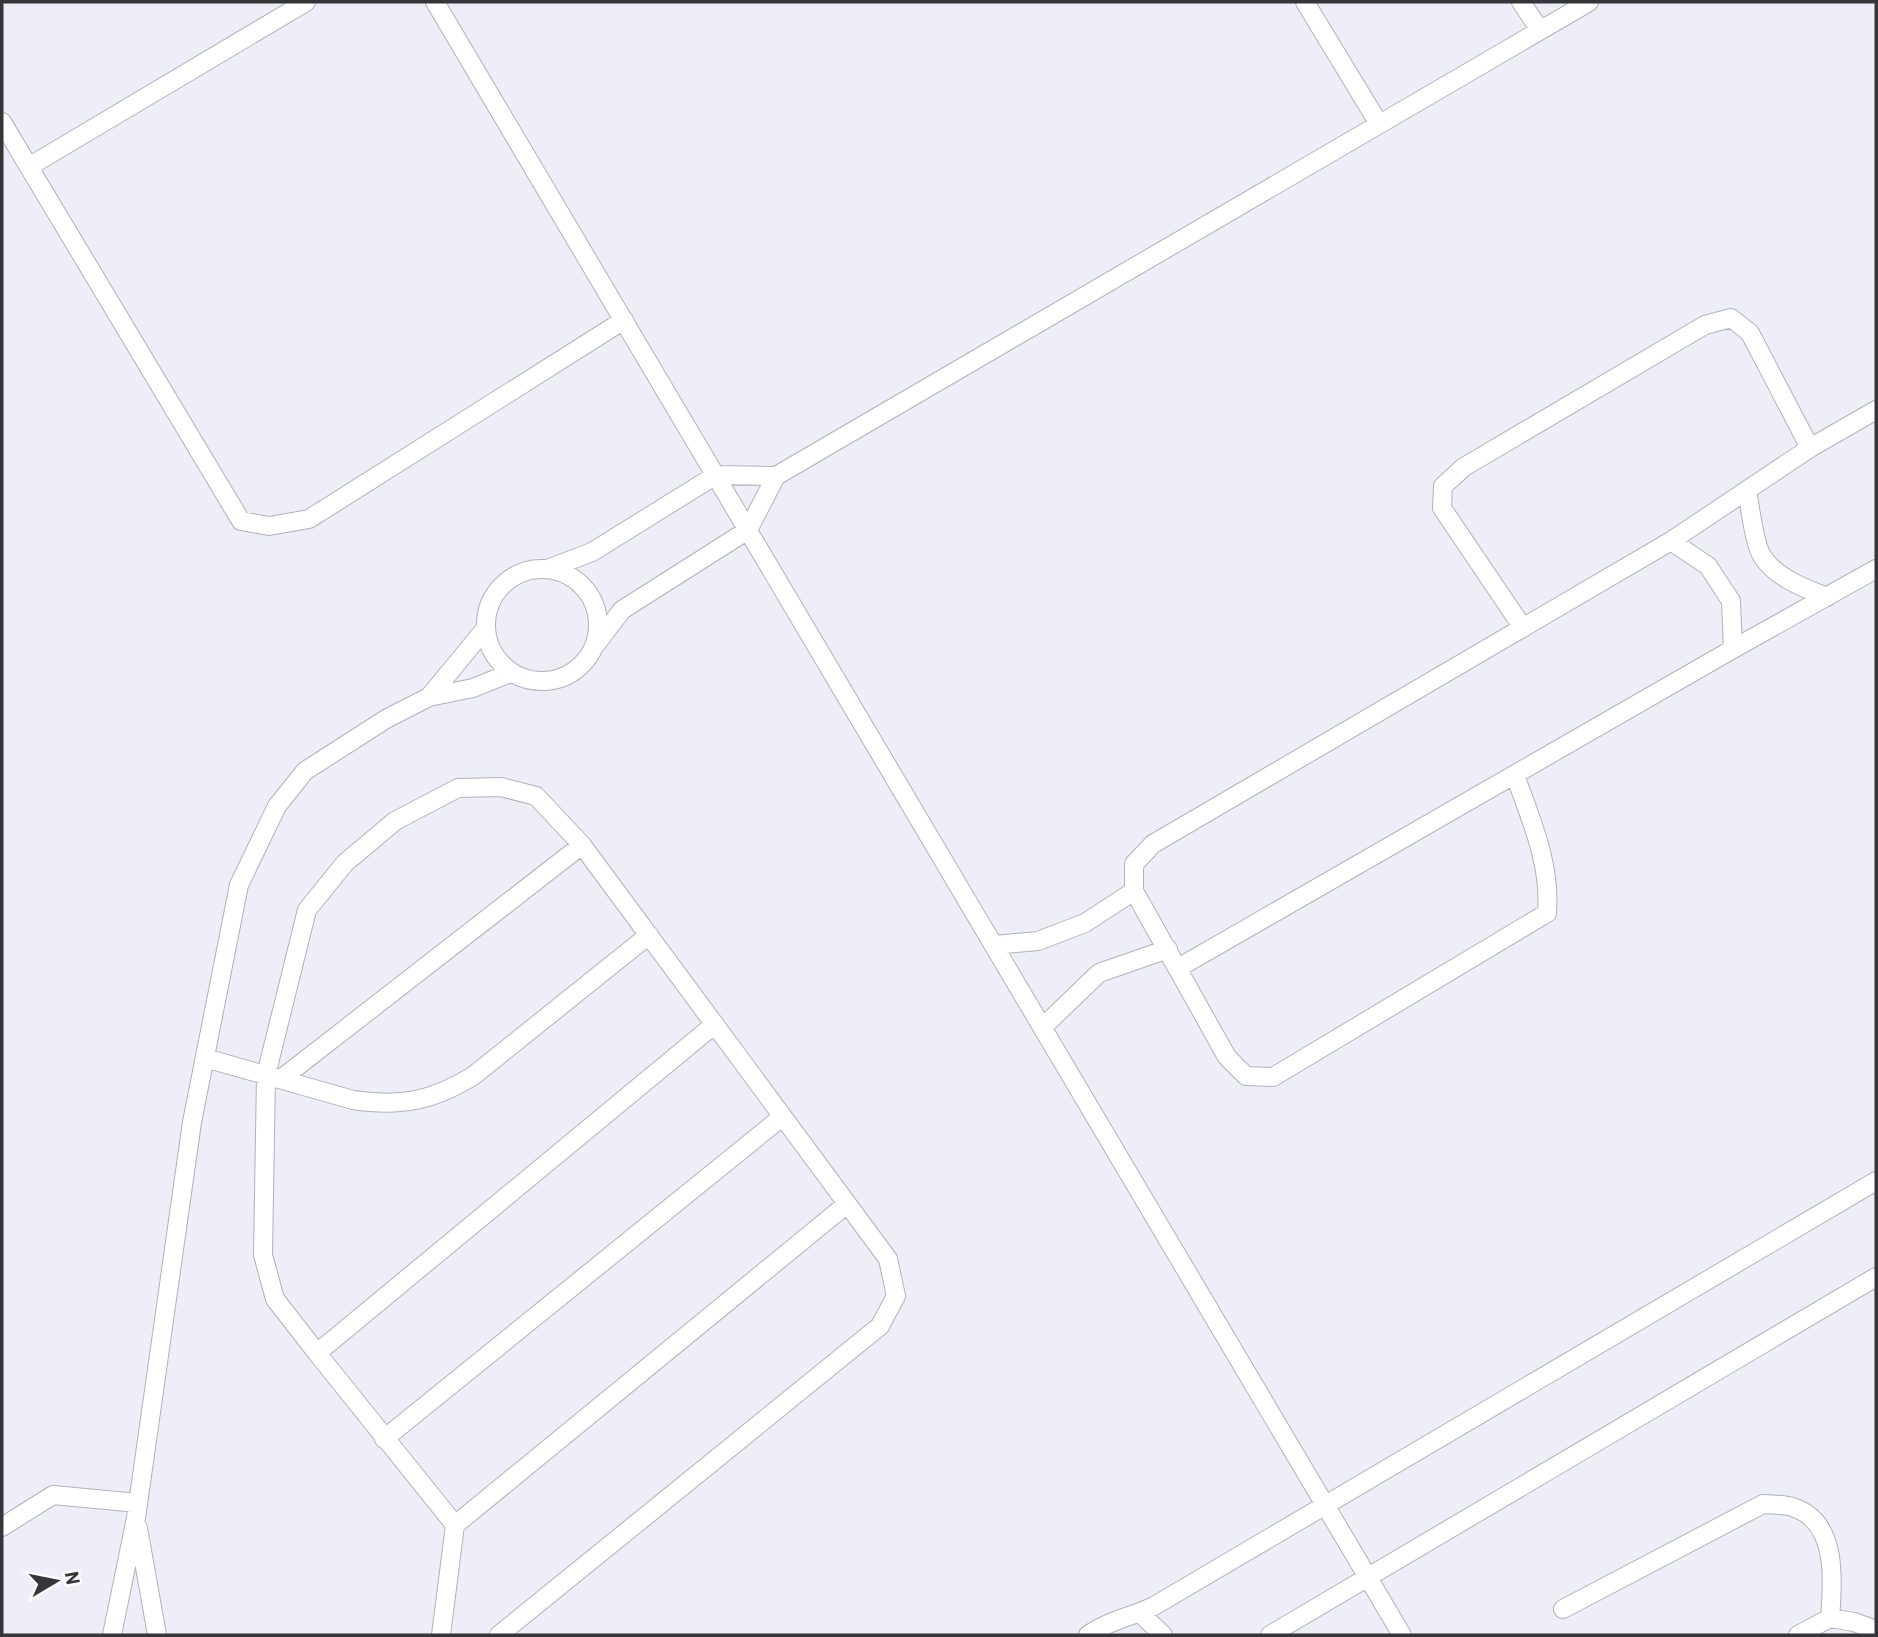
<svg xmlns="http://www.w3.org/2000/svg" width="1878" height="1637" viewBox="0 0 1878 1637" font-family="Barlow,sans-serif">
	<rect width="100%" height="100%" fill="#edeef8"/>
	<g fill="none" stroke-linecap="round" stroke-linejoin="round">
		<!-- lane casing -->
		<g stroke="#b0b2ba" stroke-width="20">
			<path id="lane" d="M435,2L1402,1635
				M1305,2L1379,124
				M1521,2L1540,30
				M2,122L241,521L269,526L309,519L624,320
				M30,166L306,2
				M1747,490C1750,506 1754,543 1762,556C1776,578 1804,588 1827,597
				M1671,541L1708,566L1731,601L1733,649
				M550,568L592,552L716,475L776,476L1589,2
				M486 625a56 56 0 1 1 112 0a56 56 0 1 1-112 0Z
				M1523,628L1442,508L1443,486L1464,467L1705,325L1731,318L1750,333L1810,448
				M597,643L622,610L748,530L776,476
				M429,697L485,629
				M1515,775C1531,820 1551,864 1547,913L1273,1077L1246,1076L1227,1057L1134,891V864L1153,844L1671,541L1810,448L1876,410
				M994,945L1038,941L1085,923L1134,891
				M1178,968L1733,649L1876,569
				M1043,1027L1099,973L1168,949
				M205,1058L353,1100C401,1107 432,1101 473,1076L649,935
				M281,1079L582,845
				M317,1353L455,1525
				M384,1439L782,1117
				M2,1527L53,1495L138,1503
				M138,1528L157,1635
				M1563,1609L1763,1504C1773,1505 1786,1504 1795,1508C1838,1523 1833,1583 1830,1618
				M1140,1613L1163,1635
				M112,1635L136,1518L192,1122L239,885L277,806L305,771L386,719L429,697L473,688L510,673
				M441,1635L455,1525L847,1204
				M499,1635L880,1326L896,1296L888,1259L582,845L536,796L501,787L458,788L395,821L345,863L307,910L266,1075L263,1255L275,1299L317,1353L715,1024
				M1088,1635C1109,1620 1132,1617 1154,1606L1876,1181
				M1270,1635L1876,1277
				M1798,1635L1830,1618L1854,1622L1876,1630"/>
		</g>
		<!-- lane -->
		<use href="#lane" stroke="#fff" stroke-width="18"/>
	</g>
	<!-- border -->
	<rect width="1878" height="1637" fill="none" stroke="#35363a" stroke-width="7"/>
	<!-- north arrow -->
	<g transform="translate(56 1581) rotate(80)" stroke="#fcfcfe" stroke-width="5" paint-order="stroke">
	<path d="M0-5L12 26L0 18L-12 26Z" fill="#35363a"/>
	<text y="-10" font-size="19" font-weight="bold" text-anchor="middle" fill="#35363a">N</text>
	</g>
</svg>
